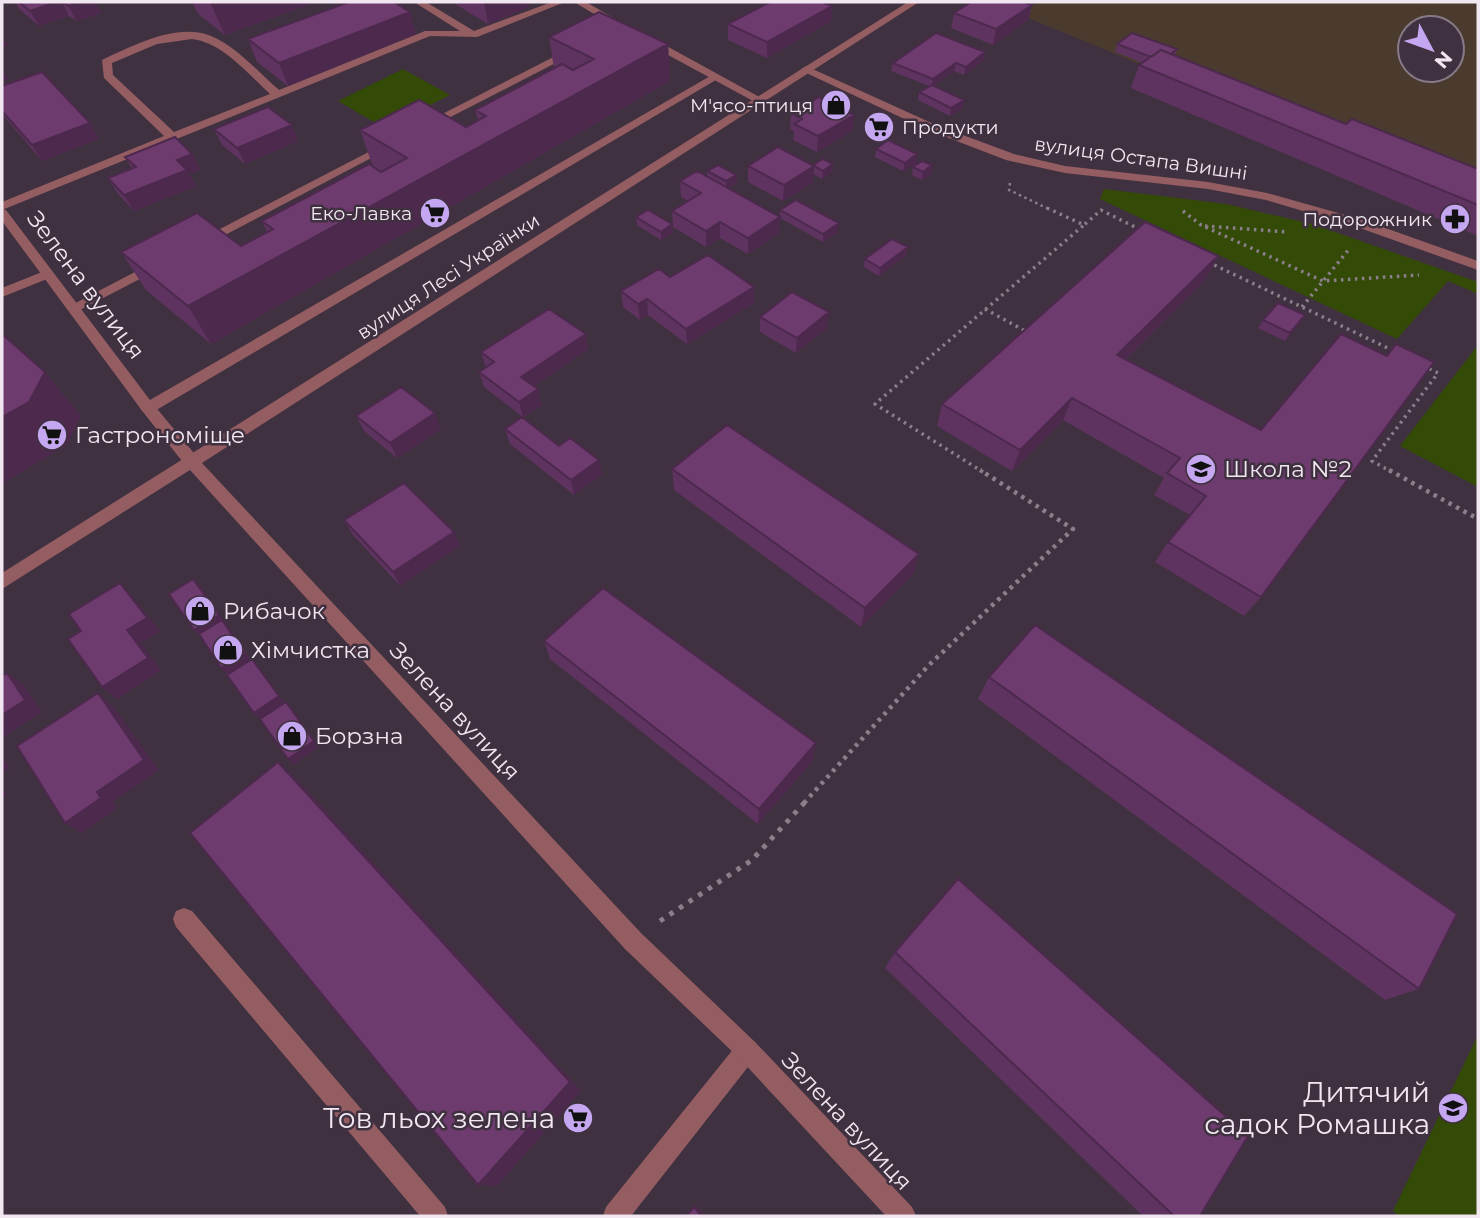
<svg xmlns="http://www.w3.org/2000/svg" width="1480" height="1218" viewBox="0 0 1480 1218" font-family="Montserrat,sans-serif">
	<rect width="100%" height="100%" fill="#403140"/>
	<!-- industrial -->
	<path fill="#4a3b2e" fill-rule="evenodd" d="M989,2H1478V193L1322,139ZM1410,28H1452V70H1410Z"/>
	<!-- green -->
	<path fill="#344b08" d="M403,69L450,95L384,128L338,101Z
		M1104,189L1226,204L1312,224L1478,282V294L1448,281L1397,339L1100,199Z
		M1478,345V487L1400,446Z
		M1478,1035V1216H1399L1393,1211Z"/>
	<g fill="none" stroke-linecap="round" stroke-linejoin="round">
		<!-- path-far3 -->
		<path stroke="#8b7f8b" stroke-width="2.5" stroke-dasharray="2.5 3.5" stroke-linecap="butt" d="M1010,183L1009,190L1051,210"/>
		<!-- path-far2 -->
		<path stroke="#8b7f8b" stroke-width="3.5" stroke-dasharray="2.5 4.5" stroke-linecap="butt" d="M1047,208L1084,225L1101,210L1143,231
			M1183,211L1201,225L1323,281L1419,275
			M1205,226L1287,232
			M1208,262L1396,352
			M1302,307L1350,248
			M985,309L1027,332
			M983,472L875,404L1084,225
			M1392,472L1372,461L1438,373L1426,367"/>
		<!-- path-far1 -->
		<path stroke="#8b7f8b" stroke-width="4.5" stroke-dasharray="3.5 5" stroke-linecap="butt" d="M1389,470L1478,519
			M804,803L928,666L1073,529L980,470"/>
		<!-- path -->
		<path stroke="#8b7f8b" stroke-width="5" stroke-dasharray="4.5 7" stroke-linecap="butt" d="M660,921L752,860L806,801"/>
		<!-- service -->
		<path fill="#945d62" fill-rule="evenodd" d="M414,2H426L474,31L552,2H565L477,37L430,36L2,210V202L164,136L104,78L102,60C132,46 177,22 211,36C236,46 258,72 279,90L425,31H460ZM192,39C222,42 248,74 270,94L174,132L113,75L112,63L157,44Z
			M575,46L580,49L579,51L429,128L419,126Z
			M712,75L721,77L153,412H143L140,408L143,404Z
			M384,144L394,146L206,245H196L195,242Z
			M158,260L165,264L163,267L78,311L73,313L66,308Z
			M47,270L52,271V277L2,297V288Z
			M184,908L192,911L445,1207L448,1216H420L176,927L173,919L176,911Z"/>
		<!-- minor -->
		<path fill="#945d62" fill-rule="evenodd" d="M574,2H586L622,23L613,25Z
			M644,38H652L765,100L755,102L644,42Z
			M806,66L936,125L1014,154L1065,166L1208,182L1267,193L1363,220L1478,261V270L1354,226L1266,200L1208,189L1065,173L1006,160L928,130L802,71L801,69Z
			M2,209L6,210L153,404L198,458L200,462L198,466H186L143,412L2,221Z
			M747,1039L755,1042L758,1050L755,1058L631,1216H603L606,1207L739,1042Z"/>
		<!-- tertiary -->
		<path fill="#945d62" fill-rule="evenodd" d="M908,2H919L202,463L641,933L755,1042L912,1207L916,1216H886L739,1058L625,949L190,470L2,589V573Z"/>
	</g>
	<!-- wall -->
	<path fill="#5e335f" d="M15,2H95L101,13L77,21L69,16L39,26L19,9Z
		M192,2H316L225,35L198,14Z
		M452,2H528L529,7L488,24Z
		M1032,5L1028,20L993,45L951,28L954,13Z
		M410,12L416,34L288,86L257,62L248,39Z
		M831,21L767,58L728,40V24Z
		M549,37L668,44L670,81L211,344L146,290L121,252L241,246L267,232L262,221L373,167L360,130L466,127L478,120L475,110L554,68Z
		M1117,44L1177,49L1175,56L1346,124L1478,169V236L1131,88L1139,65L1143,63L1115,52Z
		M984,60L964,75L954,71L934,86L962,109L950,116L918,100L919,92L929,86L891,71L893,63Z
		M2,86L90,123L99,139L42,161L2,114Z
		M791,113L854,115L852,131L817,152L793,140L794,131L790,129Z
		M214,129L298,141L245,164L222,145Z
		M876,149L917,154L916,163L903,171L875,157Z
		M192,154L200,170L189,174L196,186L134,211L118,194L108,178L132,169L125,157Z
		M833,164L832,172L822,179L813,174V182L783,201L748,182V166Z
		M932,165L931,174L922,180L912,175L913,167Z
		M707,171L736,175L737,183L728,188L780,217V210L838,232L823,242L780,218L779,233L748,254L720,238L706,247L673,227L672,211L688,201L681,197L680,181L707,177Z
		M636,217L672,224L673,233L661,240L637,225Z
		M906,255L879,276L864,267L865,259Z
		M1218,256L1206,279L1126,359L1261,430V597L1244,616L1155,562L1168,542L1190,515L1154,495L1164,478L1063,420L1012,471L937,426L942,404Z
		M670,277L754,287V303L687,344L648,315L640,320L623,307L621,291Z
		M1305,315L1300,323L1285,341L1258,328L1263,320Z
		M760,317L827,328L796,353L760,332Z
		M588,349L534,386L542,405L523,417L484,387L479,372L486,368L481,352Z
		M356,416L441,429L397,458L364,431Z
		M505,429L559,446L602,474L574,495L510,444Z
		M672,469L919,554L913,574L861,627L674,490Z
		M344,520L460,546L400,586L353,535Z
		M544,641L813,760L758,824L550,659Z
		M989,677L1419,989L1385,1000L978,699Z
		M895,952L1200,1216H1143L885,968Z"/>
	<!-- shaded-wall -->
	<path fill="#4c294d" d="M56,2H62L69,16L39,26L30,11Z
		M80,2H95L101,13L77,21L68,6Z
		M210,2H316L225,35Z
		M484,2H528L529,7L488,24Z
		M1032,5L1028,20L993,45L996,29Z
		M832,6L831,21L767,58V42Z
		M410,12L416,34L288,86L279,63Z
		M2,36L8,45L2,47Z
		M668,44L670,81L211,344L188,306Z
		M985,52L984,60L964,75L966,67Z
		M956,63L954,71L932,87L933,79Z
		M3,71L9,79L2,82V72Z
		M964,100L962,109L950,116L951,108Z
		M854,115L852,131L817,152L818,136Z
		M90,123L99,139L42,161L32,145Z
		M292,125L298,141L245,164L237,148Z
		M192,154L200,170L189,174L196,186L134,211L124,195L177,160Z
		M917,154L916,163L903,171L905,163Z
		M833,164L832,172L822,179L823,171Z
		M932,165L931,174L922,180L923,172Z
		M814,166L813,182L783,201L784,185Z
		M736,175L737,183L726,189V181Z
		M780,217L779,233L748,254V238Z
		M720,222V238L706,247V231Z
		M839,223L838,232L823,242V234Z
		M672,224L673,233L661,240V232Z
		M908,247L906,255L879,276L880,268Z
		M1218,256L1206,279L1107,377L1117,355Z
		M754,287V303L687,344L686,329Z
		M647,299L648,315L640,320L638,304Z
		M829,312L827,328L796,353L797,338Z
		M1305,315L1300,323L1285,341L1290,333Z
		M586,334L588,349L525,392L521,377Z
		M45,372L81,416L67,445L2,484V417Z
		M538,389L542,405L523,417L519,402Z
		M1072,398L1063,420L1012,471L1020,450Z
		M435,413L441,429L397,458L390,443Z
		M599,460L602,474L574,495L571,480Z
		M454,532L460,546L400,586L393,572Z
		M919,554L913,574L861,627L865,608Z
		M193,579L200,586L251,660L228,675L221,668L200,636L194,630Z
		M120,583L133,597L160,631L141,643L161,670L117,699L102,687L127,630Z
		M252,659L284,702L260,719L254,713Z
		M7,673L24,685L42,712L2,738V715Z
		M98,693L113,706L159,770L113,802L117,808L82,833L65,823L97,792Z
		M286,702L319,747L293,765L288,759Z
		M816,743L813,760L758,824L759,809Z
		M2,755L10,768L2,773Z
		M278,762L305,788L581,1091L497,1186L478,1185Z
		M2,787L6,795L2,798Z
		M694,1207H697L705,1216H701Z"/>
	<!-- building -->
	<path fill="#6d3b6e" stroke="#4c294d" stroke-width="2" d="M19,2H56L30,11Z
		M63,2H80L68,6Z
		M349,2H394L410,12L279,63L248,39Z
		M770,2H822L832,6L767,42L728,24Z
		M971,2H1024L1032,5L996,29L954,13Z
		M599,12L668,44L188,306L121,252L197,213L241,246L273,229L262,221L369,164L381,172L407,158L360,130L419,100L466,127L486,116L475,110L562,64L573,70L594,59L549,37Z
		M936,33L985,52L966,67L956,63L933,79L893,63Z
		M1132,33L1177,49L1171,54L1161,50L1151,57L1117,44Z
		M1161,50L1346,124L1352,119L1478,169V205L1139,65Z
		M42,72L90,123L32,145L2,111V86Z
		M932,85L964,100L951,108L919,92Z
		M819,97L854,115L818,136L794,124L802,119L791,113Z
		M268,107L292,125L237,148L214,129Z
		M175,137L192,154L177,160L187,170L124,195L108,178L136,167L125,157Z
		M888,140L917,154L905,163L876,149Z
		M778,147L814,166L784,185L748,166Z
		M823,159L833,164L823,171L813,165Z
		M922,161L932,165L923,172L913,167Z
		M718,165L736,175L726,181L707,171Z
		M697,171L780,217L748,238L720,222L706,231L672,211L701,193L680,181Z
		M796,200L839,223L823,234L780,210Z
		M648,210L672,224L661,232L636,217Z
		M1145,222L1218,256L1117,355L1261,430L1341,334L1387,356L1396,344L1434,362L1261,597L1168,542L1206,496L1167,473L1180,458L1072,398L1020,450L942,404Z
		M892,239L908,247L880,268L865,259Z
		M708,255L754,287L686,329L647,299L638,304L621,291L659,269L670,277Z
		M792,292L829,312L797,338L760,317Z
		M1278,303L1305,315L1290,333L1263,320Z
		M549,309L586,334L521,377L538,389L519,402L479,372L494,362L481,352Z
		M2,334L45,372L29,402L2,417Z
		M401,387L435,413L390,443L356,416Z
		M522,417L559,446L570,438L599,460L571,480L505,429Z
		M727,425L919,554L865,608L672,469Z
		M404,483L454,532L393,572L344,520Z
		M193,579L219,615L194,630L169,594Z
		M120,583L147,618L127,630L148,658L102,687L68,639L81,631L69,614Z
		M603,588L816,743L759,809L544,641Z
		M222,620L245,654L221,668L199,634Z
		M1035,625L1457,914L1419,989L989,677Z
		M252,659L279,696L254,713L227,675Z
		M7,673L25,700L2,715V676Z
		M98,693L144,760L97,792L101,798L65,823L17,746Z
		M286,702L314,741L288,759L260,719Z
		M278,762L570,1082L478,1185L190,833Z
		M958,879L1248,1136L1200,1216H1174L895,952Z
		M694,1207L701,1216H686Z"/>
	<!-- icons -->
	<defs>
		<g id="shop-disc" transform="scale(1.575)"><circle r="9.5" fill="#c5a7f1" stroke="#403140"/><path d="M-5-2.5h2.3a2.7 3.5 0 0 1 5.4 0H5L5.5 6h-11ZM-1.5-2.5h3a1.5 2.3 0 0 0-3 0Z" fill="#111"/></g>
		<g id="supermarket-disc" transform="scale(1.575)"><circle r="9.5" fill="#c5a7f1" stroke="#403140"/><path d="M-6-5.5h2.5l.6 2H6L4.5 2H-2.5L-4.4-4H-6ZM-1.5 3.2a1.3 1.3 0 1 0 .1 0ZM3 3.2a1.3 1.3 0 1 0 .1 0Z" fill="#111"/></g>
		<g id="pharmacy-disc" transform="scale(1.575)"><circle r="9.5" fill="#c5a7f1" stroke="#403140"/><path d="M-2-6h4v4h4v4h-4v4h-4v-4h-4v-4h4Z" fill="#111"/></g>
		<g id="school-disc" transform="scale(1.575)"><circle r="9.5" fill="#c5a7f1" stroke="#403140"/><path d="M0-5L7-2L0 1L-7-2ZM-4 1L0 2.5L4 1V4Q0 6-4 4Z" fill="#111"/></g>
	</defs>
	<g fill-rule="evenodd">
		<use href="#shop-disc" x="836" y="105"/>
		<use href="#supermarket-disc" x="879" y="127"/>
		<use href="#supermarket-disc" x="435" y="213"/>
		<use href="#pharmacy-disc" x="1455" y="219"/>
		<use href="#supermarket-disc" x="52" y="435"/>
		<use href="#school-disc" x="1201" y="469"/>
		<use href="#shop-disc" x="200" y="611"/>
		<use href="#shop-disc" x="228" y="650"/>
		<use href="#shop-disc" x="292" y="736"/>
		<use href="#school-disc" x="1453" y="1108"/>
		<use href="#supermarket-disc" x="578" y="1118"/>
	</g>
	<g text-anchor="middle" stroke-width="5" stroke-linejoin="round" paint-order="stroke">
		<!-- far-poi labels -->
		<g font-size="19" fill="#f1e7f1" stroke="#403140" text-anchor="end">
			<text x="813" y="112">М'ясо-птиця</text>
			<text x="902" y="134" text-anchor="start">Продукти</text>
			<text x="412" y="220">Еко-Лавка</text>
			<text x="1432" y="226">Подорожник</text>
		</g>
		<!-- far-street labels -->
		<g font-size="19" fill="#f1e7f1" stroke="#403140">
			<text transform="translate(1141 158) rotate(8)" y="7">вулиця Остапа Вишні</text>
			<text transform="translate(448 276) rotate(-33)" y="7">вулиця Лесі Українки</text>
		</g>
		<!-- street labels -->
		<g font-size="23" fill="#f1e7f1" stroke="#403140">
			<text transform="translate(86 285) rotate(53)" y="8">Зелена вулиця</text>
			<text transform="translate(455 711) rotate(47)" y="8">Зелена вулиця</text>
			<text transform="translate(847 1121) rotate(47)" y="8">Зелена вулиця</text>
		</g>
		<!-- poi labels -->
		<g font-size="23" fill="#f1e7f1" stroke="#403140" text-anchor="start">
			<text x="75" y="443">Гастрономіще</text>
			<text x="1224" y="477">Школа №2</text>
			<text x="223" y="619">Рибачок</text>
			<text x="251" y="658">Хімчистка</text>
			<text x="315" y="744">Борзна</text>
		</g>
		<!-- near-poi labels -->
		<g font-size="28" fill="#f1e7f1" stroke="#403140" text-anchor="end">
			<text x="1430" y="1102">Дитячий<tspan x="1430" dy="32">садок Ромашка</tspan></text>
			<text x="555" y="1128">Тов льох зелена</text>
		</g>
	</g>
	<!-- border -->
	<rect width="1480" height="1218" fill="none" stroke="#f1e7f1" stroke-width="7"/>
	<!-- north arrow -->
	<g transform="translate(1431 49) rotate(131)"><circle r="33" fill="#403140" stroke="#877a87" stroke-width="2"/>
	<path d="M0-5L12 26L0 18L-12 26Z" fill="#c5a7f1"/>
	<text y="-10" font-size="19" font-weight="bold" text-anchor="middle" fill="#f1e7f1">N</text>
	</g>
</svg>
